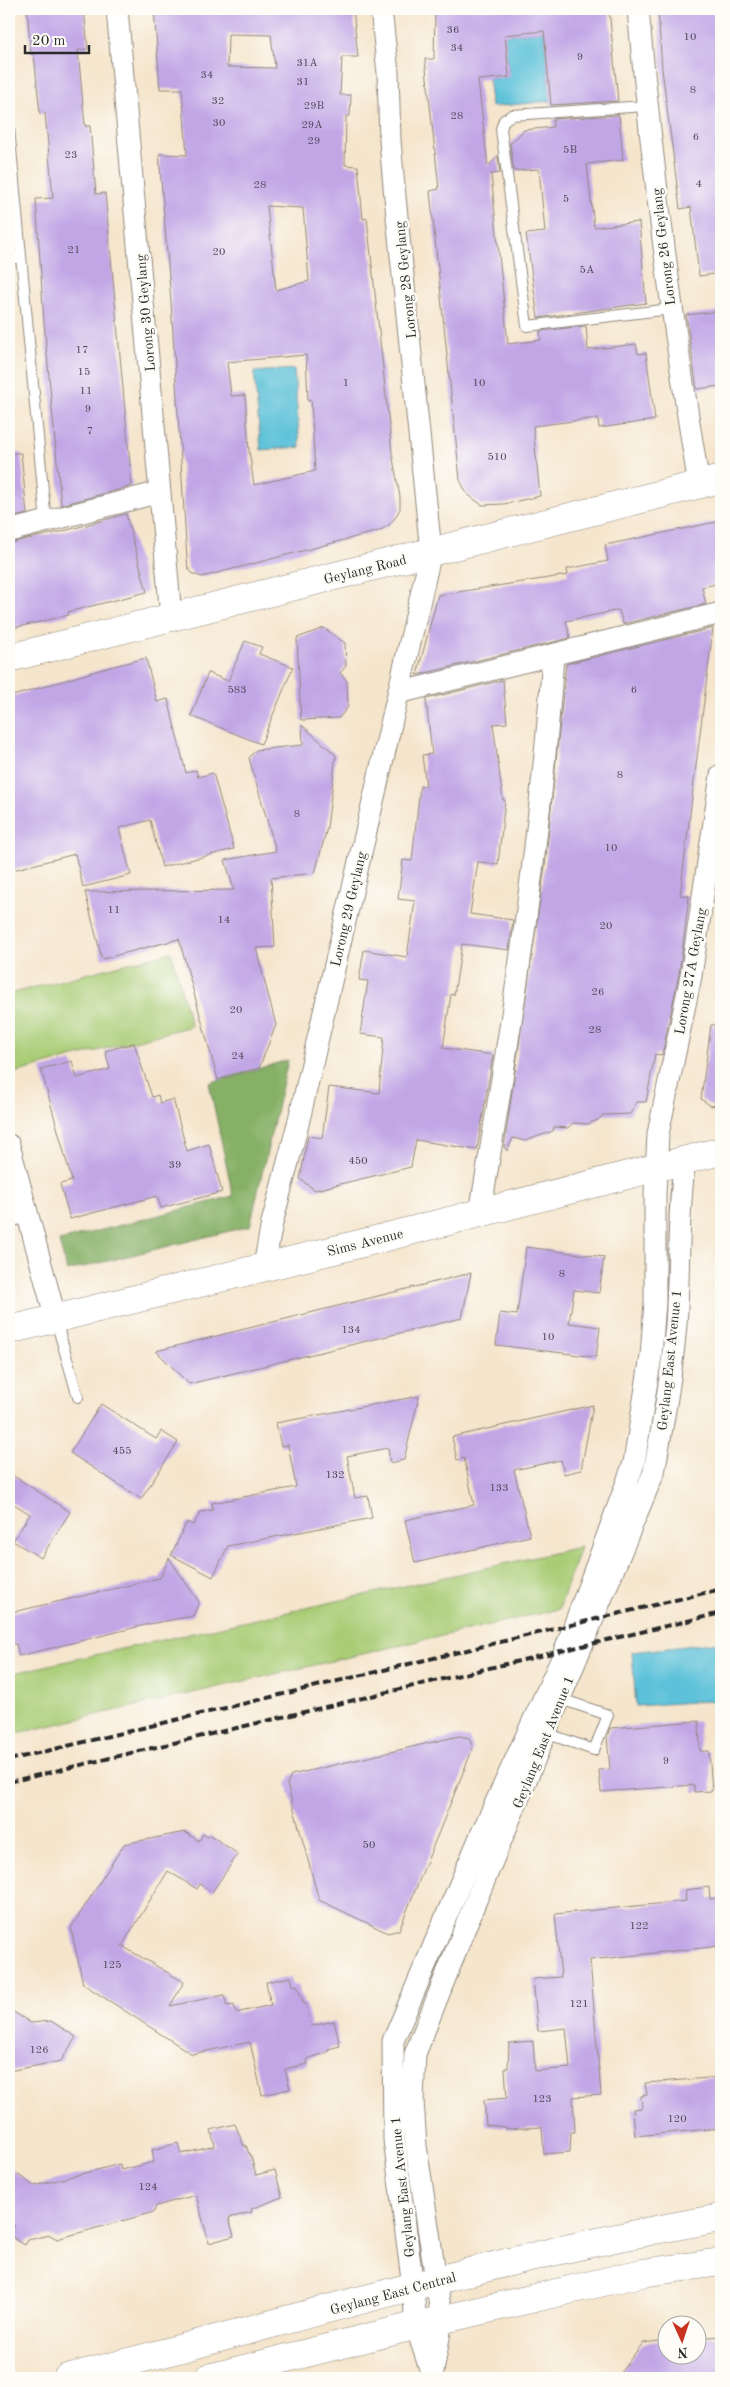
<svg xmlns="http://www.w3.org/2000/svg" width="730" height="2387" viewBox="0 0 730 2387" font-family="'Old Standard TT',serif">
	<rect width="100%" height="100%" fill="#fdfcf7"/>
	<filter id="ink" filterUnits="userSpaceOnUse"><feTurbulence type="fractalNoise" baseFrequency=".02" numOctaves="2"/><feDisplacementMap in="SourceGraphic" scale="10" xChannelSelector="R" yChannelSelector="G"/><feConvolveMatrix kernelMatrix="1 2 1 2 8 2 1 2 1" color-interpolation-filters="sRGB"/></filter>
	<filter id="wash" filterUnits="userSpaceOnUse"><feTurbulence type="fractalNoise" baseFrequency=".0096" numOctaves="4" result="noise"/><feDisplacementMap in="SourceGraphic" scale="20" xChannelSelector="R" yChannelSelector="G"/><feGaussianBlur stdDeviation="1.12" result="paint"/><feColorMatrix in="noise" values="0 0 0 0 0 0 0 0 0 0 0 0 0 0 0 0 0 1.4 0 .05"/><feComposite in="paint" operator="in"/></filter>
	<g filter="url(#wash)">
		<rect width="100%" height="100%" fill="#f5e5cc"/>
		<!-- green -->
		<path fill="#a9cc75" stroke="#6a7c50" d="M171,952L191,1026L14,1073L9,1056V994Z
			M580,1547L559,1609L9,1735V1674Z"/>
		<!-- forest -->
		<path fill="#86b066" stroke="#586e48" d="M288,1060L250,1226L67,1271L59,1241L233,1196L209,1083Z"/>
		<!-- water -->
		<path fill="#5bc1d9" stroke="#437682" d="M544,31L551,101L491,107L489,79L509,77L505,35Z
			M294,369L300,447L261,450L254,372Z
			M721,1642V1700L636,1706L632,1652Z"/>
		<g id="blocks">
			<!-- building -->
			<path fill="#c1a6e6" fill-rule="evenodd" d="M27,9H84L88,49L78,50L85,126H90L96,194L105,193L132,486L61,505L44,323L36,199L53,198L45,113L40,114L34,54H31Z
				M154,9H353L358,57H342L340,95H351L350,116H346L345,165L358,166L363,219L367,218L392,453L400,497V509L395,518L389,525L379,531L202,577L193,574L188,568L187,559L171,302L159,154L187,155L182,89H160ZM228,34L271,35L275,68L227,67ZM267,206L303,208L309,281L276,290ZM306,355L308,401L311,400L315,471L254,485L249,450L245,395L231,396L227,362Z
				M435,9H609L618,101L551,105L544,31L505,35L509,77L478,80L488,166L498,156L500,173L491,174L508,344L541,340L540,331L586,326L588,350L636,344L638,354L646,353L655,420L599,428L598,418L533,426L540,496L504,504L482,505L467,494L460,480L430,191L439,189L425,59H434Z
				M658,9H721V273L699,276L691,207L680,209L662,69Z
				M619,115L623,160L587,164L594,227L639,222L646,303L538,318L526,234L545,232L539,169L514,171L510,144L524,130L553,127V119Z
				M721,311V386L697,389L686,315Z
				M9,453H21L27,514L9,518Z
				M126,514L147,592L68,612L69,615L9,629V543L64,531Z
				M721,521V583L702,587L706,604L623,624L619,610L566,621L570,638L417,675L438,595L568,575L567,569L608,561L605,545Z
				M324,628L345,643L346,666L340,673L347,681L348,707L339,718L301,720L297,638Z
				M713,628L680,895L689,896L685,929L679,974L662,1055L655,1054L646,1102H637L630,1114L603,1115L598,1120L588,1124L573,1123L568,1128L554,1127L553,1131L525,1141L513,1138L507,1151L504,1147L545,866L566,664Z
				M245,641L262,647L259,654L293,667L261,744L191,716L208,673L228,681Z
				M146,658L157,702L168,699L186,773L196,770L198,777L213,773L234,849L162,867L150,820L119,828L131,875L83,887L75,854L9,871V697L106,668Z
				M503,680L507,723L493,724L503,800H505L498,864L478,862L470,914L513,920L509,950L462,944L454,995L451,994L443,1048L493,1055L477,1150L416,1140L411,1167L315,1190L300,1179L308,1136L322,1138L329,1087L379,1093L384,1037L360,1034L368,981L359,980L364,950L407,957L415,901L398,899L403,860L412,861L420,786H426L422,755L432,754L426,699Z
				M302,725L336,755L327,828L315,873L271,878L275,947L256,948L276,1025L259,1068L218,1080L179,939L102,959L85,892L234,890L225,860L276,851L249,758L256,750L303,745Z
				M711,1025H721V1104L711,1106L701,1099Z
				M134,1043L152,1097L158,1095L160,1103L173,1099L187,1151L209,1144L222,1192L161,1208L157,1196L70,1219L60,1184L72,1181L41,1069L72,1061L77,1078L110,1069L105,1051Z
				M526,1247L604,1257L599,1293L574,1290L569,1323L600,1327L596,1357L496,1345L500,1313L517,1315Z
				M471,1273L462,1318L189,1384L156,1351Z
				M419,1396L404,1460L390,1463L388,1448L347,1456L355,1498L368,1496L372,1518L228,1546L213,1577L171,1555L187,1522L193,1525L201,1512L213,1510L212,1503L296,1487L288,1445L281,1446L276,1423Z
				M101,1404L156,1439L161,1431L178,1442L141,1499L70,1453Z
				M593,1405L581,1470L564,1474L561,1460L514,1470L530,1536L415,1563L405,1520L474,1505L464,1458L457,1460L452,1437Z
				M9,1473L70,1512L41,1558L13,1541L30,1514L9,1501Z
				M169,1558L199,1602L193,1616L149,1624L19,1656L16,1644L9,1645V1613L160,1578Z
				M699,1721L700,1751H709L712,1791L694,1792V1785L601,1792L599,1770L610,1769L607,1737L610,1728Z
				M459,1736L469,1738L473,1748L399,1930L388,1933L319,1900L287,1784L291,1775Z
				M185,1832L199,1841L203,1834L208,1837L210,1835L238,1854L212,1892L200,1884L197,1889L168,1871L122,1946L184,1982L170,2006L224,1995L227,2006L234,2005L236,2013L271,2005L266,1982L291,1977L293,1986L297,1985L304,2004H306L311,2026L334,2021L340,2046L328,2049V2052L307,2059L308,2064L285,2069L290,2089L262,2095L250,2042L192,2054L83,1984L71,1928L124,1844Z
				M709,1887L710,1899L721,1898L720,1946L590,1960L601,2095L573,2097L575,2132H571L570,2152L544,2154L542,2127L506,2129V2127L486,2125L484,2100L507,2098L505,2068H508L509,2043L533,2041L535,2071L570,2068L566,2028L538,2031L533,1979L561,1977L555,1914L686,1901L685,1890Z
				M9,2009L31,2023L51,2021L76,2037L61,2061L9,2071Z
				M721,2077V2128L635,2136L633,2109L642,2108L641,2096L647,2095L645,2083Z
				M235,2124L244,2146L246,2145L249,2154L250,2153L256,2175L275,2170L282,2197L251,2209L252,2212L229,2218L234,2236L209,2243L196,2195L156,2206L154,2212L57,2239L50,2235L28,2240L25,2245L9,2235L15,2226L9,2222V2168L34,2186L120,2164L121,2170L154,2162L152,2150L178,2143L181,2154L215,2146L211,2130Z
				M721,2336V2378H616L643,2343L668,2340V2354H698V2338Z"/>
		</g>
	</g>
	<g filter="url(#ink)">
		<use href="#blocks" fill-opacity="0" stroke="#90887c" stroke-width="1"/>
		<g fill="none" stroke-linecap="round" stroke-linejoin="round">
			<!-- lane casing -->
			<g stroke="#90887c" stroke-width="12">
				<path id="lane" d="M646,106L512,115L504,120L501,129L527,326L671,309
					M9,128L46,522
					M9,259L21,257
					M56,1321L78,1397
					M543,1732L594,1750L608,1715L558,1698"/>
			</g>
			<!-- street casing -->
			<g stroke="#90887c" stroke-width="23">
				<path id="street" d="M117,9L171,617
					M638,9C652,168 673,327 699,485
					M9,531L160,492
					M398,693L721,613
					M9,1145L56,1320
					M480,1213C511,1028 541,842 553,655
					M9,1216L27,1212
					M264,1266L272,1223L298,1124L431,552L394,187L390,140L388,73L381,9
					M433,2372L442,2320L416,2146L413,2101L415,2054L472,1910L654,1472C663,1423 672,1374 676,1324C680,1269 677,1215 685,1160
					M433,2378L416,2326L413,2287L394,2140L393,2041L480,1837L563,1656L634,1463L651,1356L655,1302V1193L658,1134L691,976L721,775"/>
			</g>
			<!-- secondary casing -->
			<g stroke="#90887c" stroke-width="29">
				<path id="secondary" d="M67,2378C283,2324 501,2255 721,2218
					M208,2378L406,2328L642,2273L721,2262"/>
			</g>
			<!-- primary casing -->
			<g stroke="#90887c" stroke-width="29">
				<path id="primary" d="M9,658L721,479
					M9,1330L375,1240L721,1151"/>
			</g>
			<!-- lane -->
			<use href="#lane" stroke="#fff" stroke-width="10"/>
			<!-- street -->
			<use href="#street" stroke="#fff" stroke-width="21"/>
			<!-- secondary -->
			<use href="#secondary" stroke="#fff" stroke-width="28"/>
			<!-- primary -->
			<use href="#primary" stroke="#fff" stroke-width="28"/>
			<!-- rail -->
			<path stroke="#2b2b2b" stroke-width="4" stroke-dasharray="8 4" stroke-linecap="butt" d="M9,1760L721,1589
				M9,1782L721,1613"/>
		</g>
	</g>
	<g text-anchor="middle" stroke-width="5" stroke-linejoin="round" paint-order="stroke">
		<!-- number labels -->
		<g font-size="11" fill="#504a5a">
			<text x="453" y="33">36</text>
			<text x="690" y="40">10</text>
			<text x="457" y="51">34</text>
			<text x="580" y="60">9</text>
			<text x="307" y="66">31A</text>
			<text x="207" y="78">34</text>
			<text x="303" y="85">31</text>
			<text x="693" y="93">8</text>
			<text x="218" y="104">32</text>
			<text x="314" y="109">29B</text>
			<text x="457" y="119">28</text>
			<text x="219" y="126">30</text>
			<text x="312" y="128">29A</text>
			<text x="696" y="140">6</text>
			<text x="314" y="144">29</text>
			<text x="570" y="153">5B</text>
			<text x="71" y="158">23</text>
			<text x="699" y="187">4</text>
			<text x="260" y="188">28</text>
			<text x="566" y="202">5</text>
			<text x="74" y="253">21</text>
			<text x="219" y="255">20</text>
			<text x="587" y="273">5A</text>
			<text x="82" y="353">17</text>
			<text x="84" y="375">15</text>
			<text x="346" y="386">1</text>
			<text x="479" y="386">10</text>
			<text x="86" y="394">11</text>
			<text x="88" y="412">9</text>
			<text x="90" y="434">7</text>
			<text x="497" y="460">510</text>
			<text x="237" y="693">583</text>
			<text x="634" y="693">6</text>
			<text x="620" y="778">8</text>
			<text x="297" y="817">8</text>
			<text x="611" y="851">10</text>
			<text x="114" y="913">11</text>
			<text x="224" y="923">14</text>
			<text x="606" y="929">20</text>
			<text x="598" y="995">26</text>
			<text x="236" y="1013">20</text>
			<text x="595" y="1033">28</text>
			<text x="238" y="1059">24</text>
			<text x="358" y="1164">450</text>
			<text x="175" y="1168">39</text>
			<text x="562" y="1277">8</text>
			<text x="351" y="1333">134</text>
			<text x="548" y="1340">10</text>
			<text x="122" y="1454">455</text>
			<text x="335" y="1478">132</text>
			<text x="499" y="1491">133</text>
			<text x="666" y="1764">9</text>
			<text x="369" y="1848">50</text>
			<text x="639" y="1929">122</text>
			<text x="112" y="1968">125</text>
			<text x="579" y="2007">121</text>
			<text x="39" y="2053">126</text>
			<text x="542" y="2102">123</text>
			<text x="677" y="2122">120</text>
			<text x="148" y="2190">124</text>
		</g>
		<!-- street labels -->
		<g font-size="14" fill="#2b2b2b" stroke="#fdfcf7">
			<text transform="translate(663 247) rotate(-97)" y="5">Lorong 26 Geylang</text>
			<text transform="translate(405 280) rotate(-96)" y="5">Lorong 28 Geylang</text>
			<text transform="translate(145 313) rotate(-95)" y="5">Lorong 30 Geylang</text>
			<text transform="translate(365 569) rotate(-14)" y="5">Geylang Road</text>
			<text transform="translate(348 909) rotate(-77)" y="5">Lorong 29 Geylang</text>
			<text transform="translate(690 971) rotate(-80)" y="5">Lorong 27A Geylang</text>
			<text transform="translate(365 1242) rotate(-14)" y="5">Sims Avenue</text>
			<text transform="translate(669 1360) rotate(-84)" y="5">Geylang East Avenue 1</text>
			<text transform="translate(543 1742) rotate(-68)" y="5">Geylang East Avenue 1</text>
			<text transform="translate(402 2187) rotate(-96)" y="5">Geylang East Avenue 1</text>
			<text transform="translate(393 2293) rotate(-15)" y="5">Geylang East Central</text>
		</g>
	</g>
	<!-- margin -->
	<rect width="730" height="2387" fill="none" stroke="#fdfcf7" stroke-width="30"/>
	<!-- north arrow -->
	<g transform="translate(682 2340) rotate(177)"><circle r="24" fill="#fdfcf7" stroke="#a9a8a5"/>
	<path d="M0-4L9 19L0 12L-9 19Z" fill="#c8321e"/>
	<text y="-8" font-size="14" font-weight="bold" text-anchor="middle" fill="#2b2b2b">N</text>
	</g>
	<!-- scale -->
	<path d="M25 45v8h64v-8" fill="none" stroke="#2b2b2b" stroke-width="2.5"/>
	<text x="32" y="45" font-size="15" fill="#2b2b2b" stroke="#fdfcf7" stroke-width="4" paint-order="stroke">20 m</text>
</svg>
